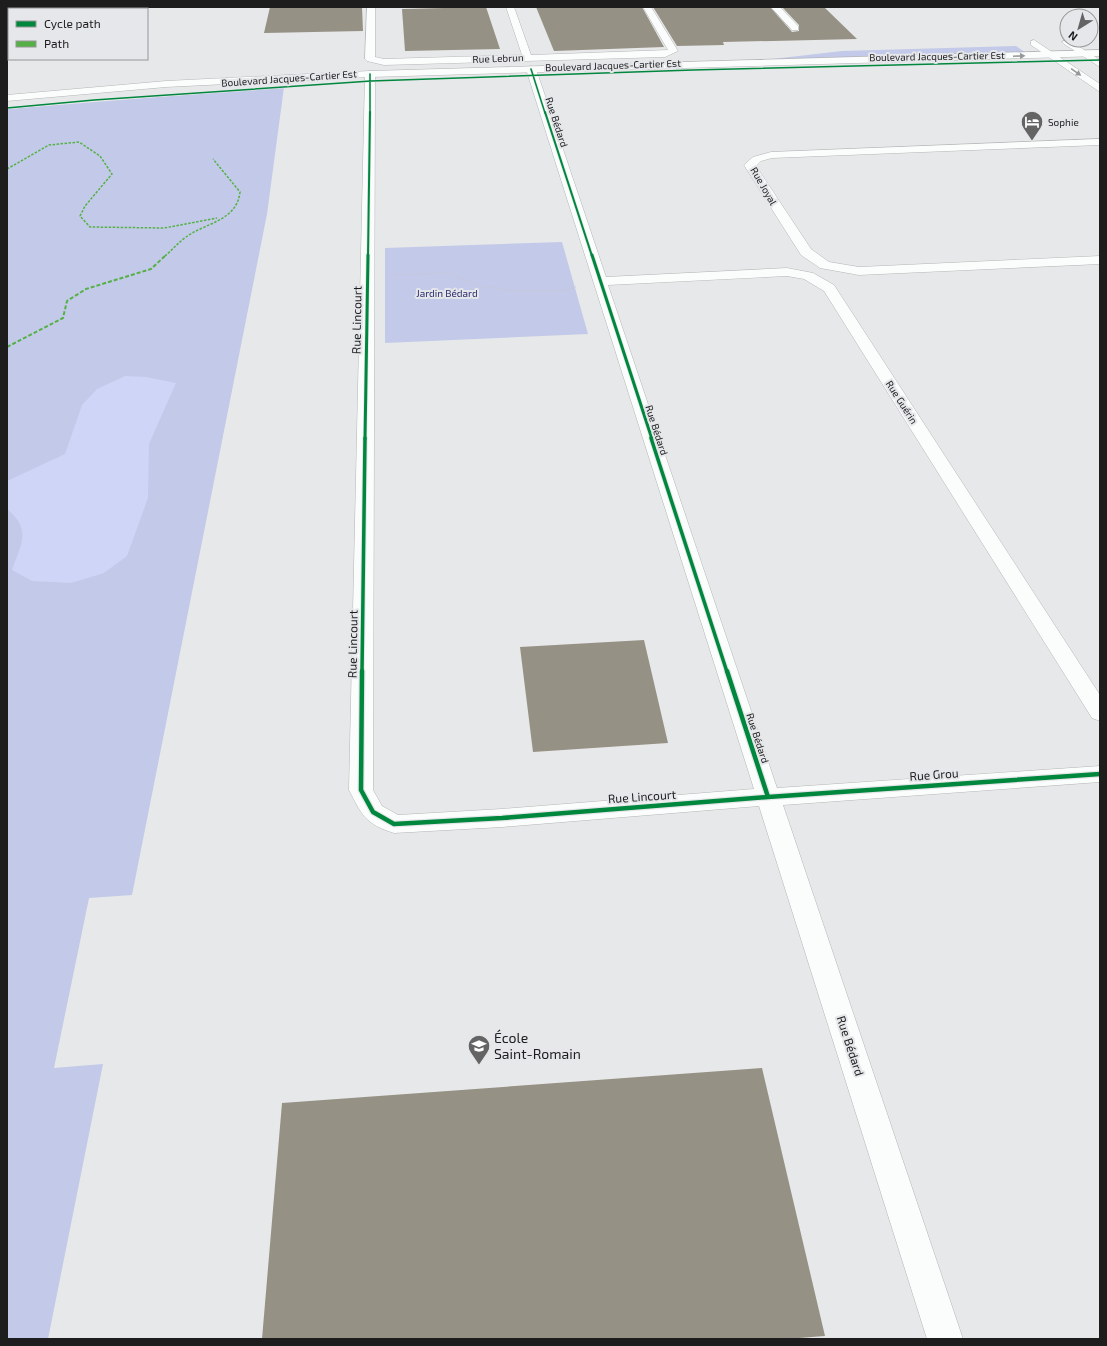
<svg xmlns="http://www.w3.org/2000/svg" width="1107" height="1346" viewBox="0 0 1107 1346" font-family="'Exo 2',sans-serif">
	<rect width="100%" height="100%" fill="#e7e8e9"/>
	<!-- green -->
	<path fill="#c3c9e8" d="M1016,46L1026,53L755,61L842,51Z
		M284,87L267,214L132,895L89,898L54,1068L103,1064L48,1339H7V109Z
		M562,242L588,334L385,343V248Z"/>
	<!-- water -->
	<path fill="#ced5f7" d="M125,376L146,377L176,383L149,444L148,498L127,556L104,573L71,583L32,581L12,570C21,544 32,530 7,509V481L65,454L82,405L97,389Z"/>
	<!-- building -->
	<path fill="#969185" d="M270,7H362L363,31L264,33Z
		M486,7L500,49L405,51L402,9Z
		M536,7H642L664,47L554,51Z
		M653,7H770L792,32L799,31V25L782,7H824L857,39L723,42L724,45L677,46Z
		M644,640L668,743L533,752L520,647Z
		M762,1068L825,1336L786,1339H262L282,1103Z"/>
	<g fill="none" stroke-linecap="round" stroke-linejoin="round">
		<!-- minor casing -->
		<g stroke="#b4b5b6" stroke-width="1">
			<path id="minor" d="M367,7H375V57L384,59L522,55L506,7H514L531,55L668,50L643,7H651L678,51L665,57L384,65L367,61L365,59Z
				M771,7H780L798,26V30H792Z
				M9,18V25L7,26V19Z
				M1067,39L1100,60V67L1064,44L1062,42Z
				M1034,40L1100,84V92L1031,45V41Z
				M531,66L536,69L606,277L787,268L813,273L834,285L1100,695V721L1092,718L824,291L804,279L787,276L608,285L777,788L1100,766V782L783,805L963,1339H927L759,806L502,827L394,833C365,824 362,815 349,790L365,74L370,71L375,74L373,790L382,806L398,815L502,809L754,789L526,69Z
				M1100,139V145L772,158L761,161L756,166L811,249L829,262L859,267L1100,256V264L859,275L820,268L801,255L744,165L753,157L771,152Z"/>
		</g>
		<!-- major casing -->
		<g stroke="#b4b5b6" stroke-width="1">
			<path id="major" d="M1100,50V56L370,77L166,87L7,101V95L166,81L370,71Z"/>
		</g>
		<!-- path -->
		<path stroke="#c7c8c8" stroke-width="1.5" stroke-dasharray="0.5 1.5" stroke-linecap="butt" d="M393,275L449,273L476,285L513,291H563L576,287"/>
		<!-- minor -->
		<use href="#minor" fill="#fbfcfc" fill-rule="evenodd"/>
		<!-- major -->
		<use href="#major" fill="#fbfcfc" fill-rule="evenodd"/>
		<!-- quiet-far1 -->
		<path stroke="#55b145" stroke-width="1.5" stroke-dasharray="2.5 1.5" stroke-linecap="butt" d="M7,169L49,145L79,142L100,156L112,174L85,206L80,216L90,227L164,228L217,218
			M165,256C172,250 178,243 186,237C205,223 237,221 240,192L213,159"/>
		<!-- quiet -->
		<path stroke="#55b145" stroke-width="2" stroke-dasharray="4 2" stroke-linecap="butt" d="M7,347L63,318L67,301L86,289L151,269L166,255"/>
		<!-- cycleway-far4 casing -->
		<g stroke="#e6e7ea" stroke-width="2.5">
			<path id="cycleway-far4" d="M531,69L545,113
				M7,108L94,100L371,81L693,70L1100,60
				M370,113V74"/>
		</g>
		<!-- cycleway-far3 casing -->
		<g stroke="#e6e7ea" stroke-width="3.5">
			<path id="cycleway-far3" d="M545,112L592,256
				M368,256L370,112"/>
		</g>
		<!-- cycleway-far2 casing -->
		<g stroke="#e6e7ea" stroke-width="4.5">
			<path id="cycleway-far2" d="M592,255L652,439
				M365,439L368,255"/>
		</g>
		<!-- cycleway-far1 casing -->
		<g stroke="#e6e7ea" stroke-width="5.5">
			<path id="cycleway-far1" d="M651,438L727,672
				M362,672L365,438"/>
		</g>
		<!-- cycleway casing -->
		<g stroke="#e6e7ea" stroke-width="7">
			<path id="cycleway" d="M362,671L361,790L373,812L394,824L502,818L768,797L1100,774
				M727,671L768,797"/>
		</g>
		<!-- cycleway-far4 -->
		<use href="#cycleway-far4" stroke="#00873e" stroke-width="1.5"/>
		<!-- cycleway-far3 -->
		<use href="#cycleway-far3" stroke="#00873e" stroke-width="2"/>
		<!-- cycleway-far2 -->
		<use href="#cycleway-far2" stroke="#00873e" stroke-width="3"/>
		<!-- cycleway-far1 -->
		<use href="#cycleway-far1" stroke="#00873e" stroke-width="3.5"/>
		<!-- cycleway -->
		<use href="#cycleway" stroke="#00873e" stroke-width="4.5"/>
	</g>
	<!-- one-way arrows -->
	<defs><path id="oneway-solid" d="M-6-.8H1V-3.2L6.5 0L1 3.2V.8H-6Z"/></defs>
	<g fill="#979898">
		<use href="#oneway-solid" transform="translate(1019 56) rotate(-2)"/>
		<use href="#oneway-solid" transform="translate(1076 72) rotate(35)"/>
	</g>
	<!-- icons -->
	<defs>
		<g id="hotel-pin" transform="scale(1.15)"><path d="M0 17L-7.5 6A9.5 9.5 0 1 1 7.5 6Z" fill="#646465" stroke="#e6e7ea"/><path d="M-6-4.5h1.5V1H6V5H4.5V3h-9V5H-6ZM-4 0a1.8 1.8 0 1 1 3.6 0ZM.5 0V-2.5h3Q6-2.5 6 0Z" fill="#fff"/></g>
		<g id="school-pin" transform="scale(1.15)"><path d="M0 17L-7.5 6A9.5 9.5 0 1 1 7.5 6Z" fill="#646465" stroke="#e6e7ea"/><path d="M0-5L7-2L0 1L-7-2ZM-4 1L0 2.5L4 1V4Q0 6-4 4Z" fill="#fff"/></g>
	</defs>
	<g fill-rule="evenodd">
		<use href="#hotel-pin" x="1032" y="122"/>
		<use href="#school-pin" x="479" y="1046"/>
	</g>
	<g text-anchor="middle" stroke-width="4" stroke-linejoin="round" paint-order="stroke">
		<!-- far-street labels -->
		<g font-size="10" fill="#1d1d1e" stroke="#e6e7ea">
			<text transform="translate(937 56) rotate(-1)" y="4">Boulevard Jacques-Cartier Est</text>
			<text transform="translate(498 58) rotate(-2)" y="4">Rue Lebrun</text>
			<text transform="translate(613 65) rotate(-2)" y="4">Boulevard Jacques-Cartier Est</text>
			<text transform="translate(289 78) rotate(-4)" y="4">Boulevard Jacques-Cartier Est</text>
			<text transform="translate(557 122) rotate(72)" y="4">Rue Bédard</text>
			<text transform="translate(764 186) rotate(60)" y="4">Rue Joyal</text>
			<text transform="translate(902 402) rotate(57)" y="4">Rue Guérin</text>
			<text transform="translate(657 430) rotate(72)" y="4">Rue Bédard</text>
			<text transform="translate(758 738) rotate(72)" y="4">Rue Bédard</text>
		</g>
		<!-- far-poi labels -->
		<g font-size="10" fill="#1d1d1e" stroke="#e6e7ea" text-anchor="start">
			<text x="1048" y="126">Sophie</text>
		</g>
		<!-- far-park labels -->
		<g font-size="10" fill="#25286b" stroke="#e6e7ea">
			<text x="447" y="297">Jardin Bédard</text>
		</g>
		<!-- street labels -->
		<g font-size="12" fill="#1d1d1e" stroke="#e6e7ea">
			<text transform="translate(357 320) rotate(-89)" y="4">Rue Lincourt</text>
			<text transform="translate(353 644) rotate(-89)" y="4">Rue Lincourt</text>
			<text transform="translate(934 775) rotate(-4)" y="4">Rue Grou</text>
			<text transform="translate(642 797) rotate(-4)" y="4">Rue Lincourt</text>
			<text transform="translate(850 1046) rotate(72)" y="4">Rue Bédard</text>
		</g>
		<!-- near-poi labels -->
		<g font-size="14" fill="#1d1d1e" stroke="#e6e7ea" text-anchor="start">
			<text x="494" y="1043">École<tspan x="494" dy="16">Saint-Romain</tspan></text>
		</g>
	</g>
	<!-- border -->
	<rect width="1107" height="1346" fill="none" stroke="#1d1d1e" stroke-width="16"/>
	<!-- legend -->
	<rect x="8" y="8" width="140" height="52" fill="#e6e7ea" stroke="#969698"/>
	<rect x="16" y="21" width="20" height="6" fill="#00873e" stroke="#969698"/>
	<text x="44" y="28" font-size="12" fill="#1d1d1e">Cycle path</text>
	<rect x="16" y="41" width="20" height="6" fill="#55b145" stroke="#969698"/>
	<text x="44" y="48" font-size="12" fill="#1d1d1e">Path</text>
	<!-- north arrow -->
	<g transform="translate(1079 28) rotate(217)"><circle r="19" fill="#e6e7ea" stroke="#969698"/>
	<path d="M0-3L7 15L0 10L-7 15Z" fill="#646465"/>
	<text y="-6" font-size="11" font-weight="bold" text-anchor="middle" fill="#1d1d1e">N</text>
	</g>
</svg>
